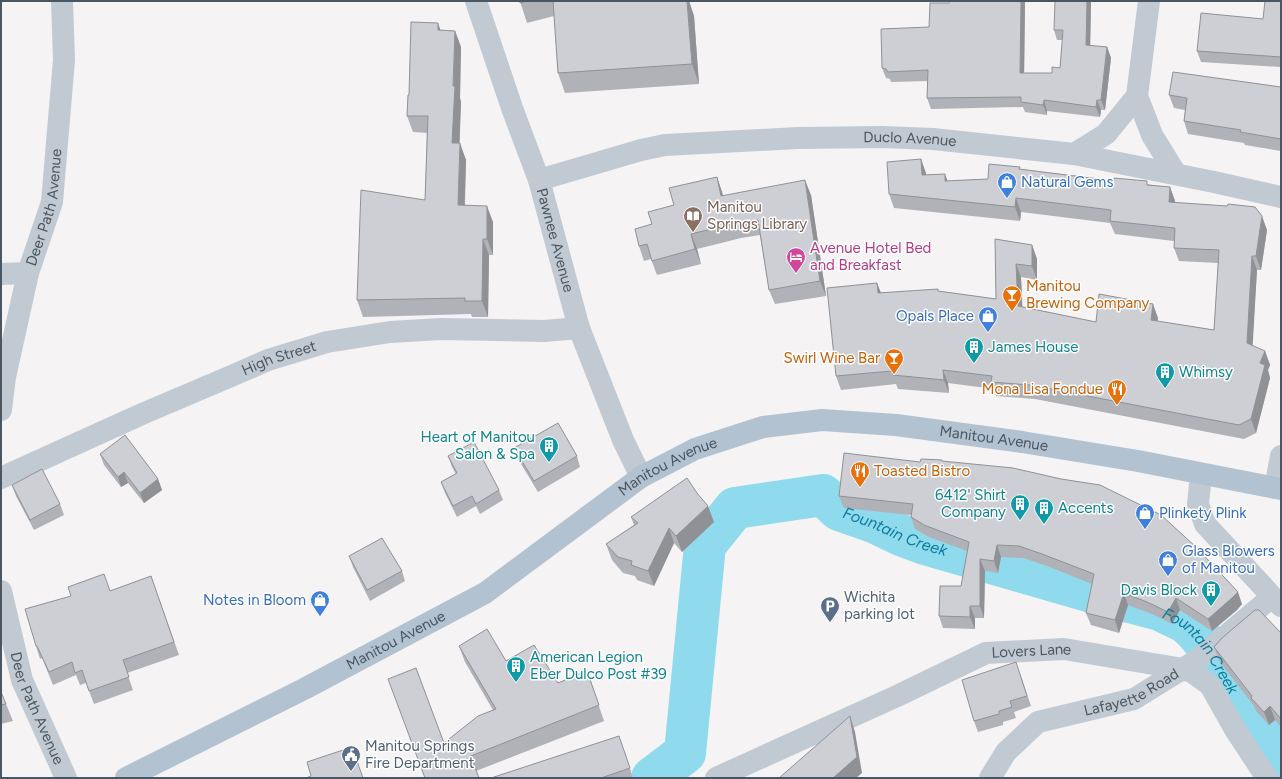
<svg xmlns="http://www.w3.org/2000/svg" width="1282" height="779" viewBox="0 0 1282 779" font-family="Figtree,sans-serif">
	<rect width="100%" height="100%" fill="#f5f3f3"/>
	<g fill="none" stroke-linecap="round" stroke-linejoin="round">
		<!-- river -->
		<path stroke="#90daee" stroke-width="42" id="s1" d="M652,778L685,753L705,545L735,508L823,495L839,510L876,523L901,535L925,544L1092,592L1160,610L1185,622L1195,631L1210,649L1242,705L1281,756"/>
		<!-- minor -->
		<g stroke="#c1cad2" stroke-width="22">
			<path id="s2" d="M476,1L512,108L539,180L579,328L623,440L641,477"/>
			<path d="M1149,1L1137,96L1152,135L1176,174"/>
			<path d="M1074,154L1106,134L1137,96"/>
			<path id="s3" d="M539,180L641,150L665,145L798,138L882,137L933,139L1074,154L1214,182L1281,197"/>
			<path d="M1,274L28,273"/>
			<path id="s4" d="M1,410L5,377L28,273L52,202L64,60L62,1"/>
			<path d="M1201,474L1198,504L1205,524L1281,606"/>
			<path id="s5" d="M1,478L142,414L236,374L268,360L327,342L390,332L441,329L544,331L579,328"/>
			<path d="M1275,488L1281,456"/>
			<path id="s6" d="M1,591L22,680L66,778"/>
			<path id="s7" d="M716,778L897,696L986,653L1064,649L1183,669L1192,672L1210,685L1236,731L1267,778"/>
			<path id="s8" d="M990,778L1006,752L1038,722L1134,699L1197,660L1272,597"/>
		</g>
		<!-- major -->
		<path stroke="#b3c2d1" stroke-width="22" id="s9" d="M126,778L304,689L485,593L641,477L695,449L763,427L822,420L896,425L1022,442L1138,461L1281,489"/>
	</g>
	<!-- wall -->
	<path fill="#b0b2b7" d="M520,1H689L694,16L699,84L565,93L558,73L554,16L527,23Z
		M949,1H1025L1024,73H1052L1060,68L1063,40H1057L1054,30L1091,1L1090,46L1107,47L1111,58L1105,110H1101L1100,117L1047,111V115L1025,112L1023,107L931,109L927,98V81L891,82L890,79L886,78L882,68L929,27L949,3Z
		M1281,1V67L1201,62L1197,51L1263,19Z
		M441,30L455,31L461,47L460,98L461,102L459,143L466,160L465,205L493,222V255H489L488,317H472L471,314L363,317L357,300L425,200L427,133L413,132L407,116L409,95Z
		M1281,87V151L1245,145L1244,143L1188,134L1184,121L1185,110L1174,108L1169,95Z
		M921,159L926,175L947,181L988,179L1020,169L1170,187L1175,201V202L1267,230L1261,270H1257L1252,346L1265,351L1270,365L1268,370L1270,378L1256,433L1244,439L1035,399L996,396L994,389L948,383L949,393L898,389L896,384L841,390L836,376L877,283L881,293L939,291L996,299L995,239L1032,245L1037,259V280L1021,277L1022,307L1096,322L1158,318L1157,321L1214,330L1218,263L1179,261L1174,248V241L1115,234L1110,223L1021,212L1020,221L894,208L889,194Z
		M717,177L723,195H811L826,296L775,304L769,290L760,235L741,238L697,249L701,264L657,275L651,259L644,261L639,246L652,224L674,205Z
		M514,448L577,456L580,467L538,492L518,459Z
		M100,454L158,479L162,490L144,503L128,483L121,487L104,465Z
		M448,456L499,490L503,500L480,514L476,506L457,517L445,493L441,482L456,474L452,467Z
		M943,461L1242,604L1237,610L1212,631L1180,610L1172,624L1152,614L1128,605L1119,633L1091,625L1086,613L1092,584L1047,566L1023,558L1001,557L998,573L985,571L984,618H975V629L943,628L939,616L961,586L967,551L929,537L915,529L911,517V515L844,508L839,496L920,462Z
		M12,485L60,504L64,515L34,530L16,496Z
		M631,517L714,522L682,552L674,543L654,586L637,580L635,576L623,573L612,560L606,544L634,525Z
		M349,556L402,571L405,581L370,601L353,567Z
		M151,576L179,655L127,673L133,690L94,704L86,683L80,685L76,675L53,685L42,658L40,659L36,646L110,591Z
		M1281,633V727L1275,720L1269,725L1256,711L1254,706L1219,661L1214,647Z
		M459,646L506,661L558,683L587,671L604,721L476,771L425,778L444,743L493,710L465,662Z
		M1020,673L1031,706L1014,712L1016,718L1003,722V725L978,732L974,721Z
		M1,692L6,704L13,721L1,724Z
		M625,752L633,778H491Z"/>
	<!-- shaded-wall -->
	<path fill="#909195" d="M687,1H689L694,16L699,84L692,64Z
		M1021,1H1025L1024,83L1020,73Z
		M1087,1H1091L1090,56L1086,45Z
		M438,23L444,40L438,30Z
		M455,31L461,47L460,98L461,102L459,160L452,143Z
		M1107,47L1111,58L1105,110L1101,100Z
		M1044,100L1047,111V115L1043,105Z
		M1097,100L1101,110L1100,117L1096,107Z
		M460,143L466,160L464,222L458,205Z
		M921,159L926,173L927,189L922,175Z
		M945,174L950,187L945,181Z
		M717,177L722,192L726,210L721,196Z
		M805,180L811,195L826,296L820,281Z
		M1170,187L1175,201L1174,216L1169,202Z
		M1016,198L1021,212L1020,221L1015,207Z
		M487,206L493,222V255L487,239Z
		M1262,216L1267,230L1261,270L1256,256Z
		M691,234L697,249L701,264L695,249Z
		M483,239L489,255L488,317L482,301Z
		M1032,245L1037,259V280L1032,266Z
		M1252,256L1257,270L1252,357L1247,343Z
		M1016,264L1021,277L1023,320L1018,306Z
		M877,283L882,296L878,293Z
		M1153,304L1158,318L1156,334L1151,320Z
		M1265,351L1270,365L1268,370L1270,378L1256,433L1251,419L1260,363Z
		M943,370L948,383L949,393L944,380Z
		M124,472L128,483L121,487L118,477Z
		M158,479L162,490L144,503L140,493Z
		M708,506L714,522L682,552L676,536Z
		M669,528L674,543L654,586L648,571Z
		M997,545L1001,557L998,573L994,561Z
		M980,559L985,571L984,618L980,606Z
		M1238,592L1242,604L1237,610L1212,631L1208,619Z
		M1124,593L1128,605L1119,633L1115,620Z
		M1176,598L1180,610L1172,624L1168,612Z
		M970,606L975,618V629L970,617Z
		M1270,706L1275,720L1269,725L1264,712Z
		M850,716L855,732L862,773L856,778H833Z"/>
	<!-- building -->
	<path fill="#cdcfd5" stroke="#909195" d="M520,1H527L520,3Z
		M553,1H687L692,64L558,73Z
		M949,1H1021L1020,73H1052V67L1060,68L1063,30H1054L1055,1H1087L1086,45L1107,47L1101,100H1097L1096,107L1044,100L1043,105L1021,102V97L927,98L928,70L888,72L886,69L882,68L881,29L929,27L930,3H949Z
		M1265,1H1281V57L1197,51L1201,13L1263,19Z
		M411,22L438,23V30L455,31L453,86H455L452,143H460L458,205L487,206V239H483L482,301H465V298L357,300L361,190L425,200L428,116H407L408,95H409Z
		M1173,72L1281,87V139L1240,132L1241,130L1184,121L1187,98L1169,95Z
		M921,159L922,175L945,174V181L988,179L989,164L1020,167L1019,169L1114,181V178L1147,181V185L1170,187L1169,202L1227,206L1228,204L1255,207L1262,216L1256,256H1252L1247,343L1265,351L1260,363L1265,365L1251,419L1239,425L1030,385L991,382L992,376L943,370L944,380L893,375L892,371L836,376L827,288L877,283L878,293L938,289V291L996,299L995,239L1032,245V266L1016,264L1018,306L1096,322L1099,294L1153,304L1151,320L1214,330L1219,250L1174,248L1175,228L1110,221L1111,210L1016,198L1015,207L889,194L887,162Z
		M717,177L721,196L805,180L820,281L769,290L758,220L736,223L691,234L695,249L652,261L647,244L639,246L635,229L652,224L648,212L674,205L669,188Z
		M558,423L577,456L534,481L514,448Z
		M125,435L158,479L140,493L124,472L118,477L100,454Z
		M474,442L499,490L476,504L472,496L453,506L441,482L457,473L448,456Z
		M844,453L920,462L921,459L942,460V461L1013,468L1061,479L1100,485L1161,515L1196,547L1238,592L1232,598L1208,619L1176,598L1168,612L1147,602L1124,593L1115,620L1086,613L1094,574L1042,554L1019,546L997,545L994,561L980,559V606H970V617L939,616L940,586H961L969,542L924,525L911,517L913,504L839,496Z
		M42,469L60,504L30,520L12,485Z
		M687,478L697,493L708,506L676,536L669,528L648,571L631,565L632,561L618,557L606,544L638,523L631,517Z
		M382,538L402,571L367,590L349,556Z
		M104,574L110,591L151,576L174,642L123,660L129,677L89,691L82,670L75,673L72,662L49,672L37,646H36L25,609L71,596L68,587Z
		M1255,610H1259L1281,633V719L1270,706L1264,712L1251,698L1252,696L1214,647L1222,638Z
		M487,629L506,661L534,645L558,683L587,671L599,705L471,756L479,778H425L388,679L416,668L444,743L478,716L496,709L459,646Z
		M1016,662L1027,696L1010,701L1012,707L999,711V714L974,721L962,680Z
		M1,692L6,704L1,705Z
		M850,716L857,757L833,778H779Z
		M619,736L630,768L601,778H491Z
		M352,747L363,778H306L311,776L307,762Z"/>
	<!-- icons -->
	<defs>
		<g id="shop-pin" transform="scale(1)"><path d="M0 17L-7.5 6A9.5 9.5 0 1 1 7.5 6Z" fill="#3f7fe0" stroke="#fff"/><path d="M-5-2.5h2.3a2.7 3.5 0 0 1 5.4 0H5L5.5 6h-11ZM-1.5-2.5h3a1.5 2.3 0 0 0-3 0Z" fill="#fff"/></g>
		<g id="library-pin" transform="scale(1)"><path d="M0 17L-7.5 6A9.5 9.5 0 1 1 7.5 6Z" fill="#8d6e63" stroke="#fff"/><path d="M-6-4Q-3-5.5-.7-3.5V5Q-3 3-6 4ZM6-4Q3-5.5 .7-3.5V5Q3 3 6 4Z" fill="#fff"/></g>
		<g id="hotel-pin" transform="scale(1)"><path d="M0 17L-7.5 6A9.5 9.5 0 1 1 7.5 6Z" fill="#d1479c" stroke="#fff"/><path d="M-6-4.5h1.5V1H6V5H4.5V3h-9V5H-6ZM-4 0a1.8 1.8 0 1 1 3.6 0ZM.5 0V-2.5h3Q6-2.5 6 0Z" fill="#fff"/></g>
		<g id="bar-pin" transform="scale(1)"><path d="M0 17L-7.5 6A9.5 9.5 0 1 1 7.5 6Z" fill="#e8710a" stroke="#fff"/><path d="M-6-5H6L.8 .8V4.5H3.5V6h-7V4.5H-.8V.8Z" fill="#fff"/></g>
		<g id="building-pin" transform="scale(1)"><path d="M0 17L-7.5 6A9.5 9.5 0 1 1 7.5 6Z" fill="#0f9aa8" stroke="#fff"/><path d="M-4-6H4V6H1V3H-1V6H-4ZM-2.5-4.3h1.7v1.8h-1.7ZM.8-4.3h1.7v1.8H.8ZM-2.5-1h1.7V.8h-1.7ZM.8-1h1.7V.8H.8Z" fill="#fff"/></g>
		<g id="restaurant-pin" transform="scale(1)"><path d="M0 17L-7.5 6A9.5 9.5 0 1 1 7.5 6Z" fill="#e8710a" stroke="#fff"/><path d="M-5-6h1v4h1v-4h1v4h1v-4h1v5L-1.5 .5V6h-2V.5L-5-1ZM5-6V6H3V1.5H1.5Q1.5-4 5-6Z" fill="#fff"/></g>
		<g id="parking-pin" transform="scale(1)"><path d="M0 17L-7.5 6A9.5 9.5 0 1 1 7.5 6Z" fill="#5c6f8a" stroke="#fff"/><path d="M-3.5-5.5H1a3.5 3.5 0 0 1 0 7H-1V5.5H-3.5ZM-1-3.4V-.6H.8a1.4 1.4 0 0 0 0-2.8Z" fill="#fff"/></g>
		<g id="civic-pin" transform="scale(1)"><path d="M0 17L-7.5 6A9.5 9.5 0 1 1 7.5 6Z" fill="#5c6f8a" stroke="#fff"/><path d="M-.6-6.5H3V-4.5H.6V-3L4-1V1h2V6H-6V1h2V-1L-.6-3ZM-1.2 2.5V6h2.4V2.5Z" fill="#fff"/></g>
	</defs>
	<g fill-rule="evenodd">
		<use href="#shop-pin" x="1007" y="182"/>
		<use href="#library-pin" x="693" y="216"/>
		<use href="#hotel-pin" x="796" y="257"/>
		<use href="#bar-pin" x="1012" y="295"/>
		<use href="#shop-pin" x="988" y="316"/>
		<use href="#building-pin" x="974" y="347"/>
		<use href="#bar-pin" x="894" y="358"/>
		<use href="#building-pin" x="1165" y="372"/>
		<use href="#restaurant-pin" x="1117" y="389"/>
		<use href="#building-pin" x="549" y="446"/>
		<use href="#restaurant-pin" x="860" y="471"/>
		<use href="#building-pin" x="1020" y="504"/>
		<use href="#building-pin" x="1044" y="508"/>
		<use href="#shop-pin" x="1145" y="513"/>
		<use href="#shop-pin" x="1168" y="560"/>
		<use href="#building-pin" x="1211" y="590"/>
		<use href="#shop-pin" x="320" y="600"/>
		<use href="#parking-pin" x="830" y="606"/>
		<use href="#building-pin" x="516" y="666"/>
		<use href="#civic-pin" x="351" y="755"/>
	</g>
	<g text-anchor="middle" stroke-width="3" stroke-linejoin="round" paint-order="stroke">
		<!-- street labels -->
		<g font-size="15" fill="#4a5661" stroke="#fff">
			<text dy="5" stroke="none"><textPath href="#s3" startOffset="376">Duclo Avenue</textPath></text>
			<text dy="5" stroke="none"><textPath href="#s4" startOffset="208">Deer Path Avenue</textPath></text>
			<text dy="5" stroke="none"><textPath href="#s2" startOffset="252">Pawnee Avenue</textPath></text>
			<text dy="5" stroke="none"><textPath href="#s5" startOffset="303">High Street</textPath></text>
			<text dy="5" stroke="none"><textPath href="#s9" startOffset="963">Manitou Avenue</textPath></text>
			<text dy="5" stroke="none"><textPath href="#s9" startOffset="627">Manitou Avenue</textPath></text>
			<text dy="5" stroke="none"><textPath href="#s9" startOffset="303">Manitou Avenue</textPath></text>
			<text dy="5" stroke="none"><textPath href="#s7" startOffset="343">Lovers Lane</textPath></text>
			<text dy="5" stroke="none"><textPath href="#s8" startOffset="173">Lafayette Road</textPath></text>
			<text dy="5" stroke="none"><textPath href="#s6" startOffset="123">Deer Path Avenue</textPath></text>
		</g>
		<!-- shop labels -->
		<g font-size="15" fill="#366cbe" stroke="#fff" text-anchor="start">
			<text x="1021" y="187">Natural Gems</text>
			<text x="974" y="321" text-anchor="end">Opals Place</text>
			<text x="1159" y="518">Plinkety Plink</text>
			<text x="1182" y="556">Glass Blowers<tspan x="1182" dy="17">of Manitou</tspan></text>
			<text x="306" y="605" text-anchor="end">Notes in Bloom</text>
		</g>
		<!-- education labels -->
		<g font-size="15" fill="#785e54" stroke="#fff" text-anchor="start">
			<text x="707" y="212">Manitou<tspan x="707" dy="17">Springs Library</tspan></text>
		</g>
		<!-- hotel labels -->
		<g font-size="15" fill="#b23c85" stroke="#fff" text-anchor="start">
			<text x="810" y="253">Avenue Hotel Bed<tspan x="810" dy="17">and Breakfast</tspan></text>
		</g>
		<!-- food labels -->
		<g font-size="15" fill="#c56008" stroke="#fff" text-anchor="start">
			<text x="1026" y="291">Manitou<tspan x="1026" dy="17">Brewing Company</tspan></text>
			<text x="880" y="363" text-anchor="end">Swirl Wine Bar</text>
			<text x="1103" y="394" text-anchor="end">Mona Lisa Fondue</text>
			<text x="874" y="476">Toasted Bistro</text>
		</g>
		<!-- culture labels -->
		<g font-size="15" fill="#0d838f" stroke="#fff" text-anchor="start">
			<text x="988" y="352">James House</text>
			<text x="1179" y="377">Whimsy</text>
			<text x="535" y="442" text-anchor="end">Heart of Manitou<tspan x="535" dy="17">Salon &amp; Spa</tspan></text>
			<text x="1006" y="500" text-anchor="end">6412' Shirt<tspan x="1006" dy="17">Company</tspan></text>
			<text x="1058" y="513">Accents</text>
			<text x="1197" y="595" text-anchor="end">Davis Block</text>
			<text x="530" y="662">American Legion<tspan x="530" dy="17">Eber Dulco Post #39</tspan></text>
		</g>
		<!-- service labels -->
		<g font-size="15" fill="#4e5e75" stroke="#fff" text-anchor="start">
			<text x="844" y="602">Wichita<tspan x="844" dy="17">parking lot</tspan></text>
			<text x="365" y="751">Manitou Springs<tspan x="365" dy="17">Fire Department</tspan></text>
		</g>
		<!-- water labels -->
		<g font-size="16" font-style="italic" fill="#0c7c9b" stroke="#fff">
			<text dy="6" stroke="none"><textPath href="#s1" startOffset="469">Fountain Creek</textPath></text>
			<text dy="6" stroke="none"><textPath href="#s1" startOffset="805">Fountain Creek</textPath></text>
		</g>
	</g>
	<!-- border -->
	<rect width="1282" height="779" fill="none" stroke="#4a5661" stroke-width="4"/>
</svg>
